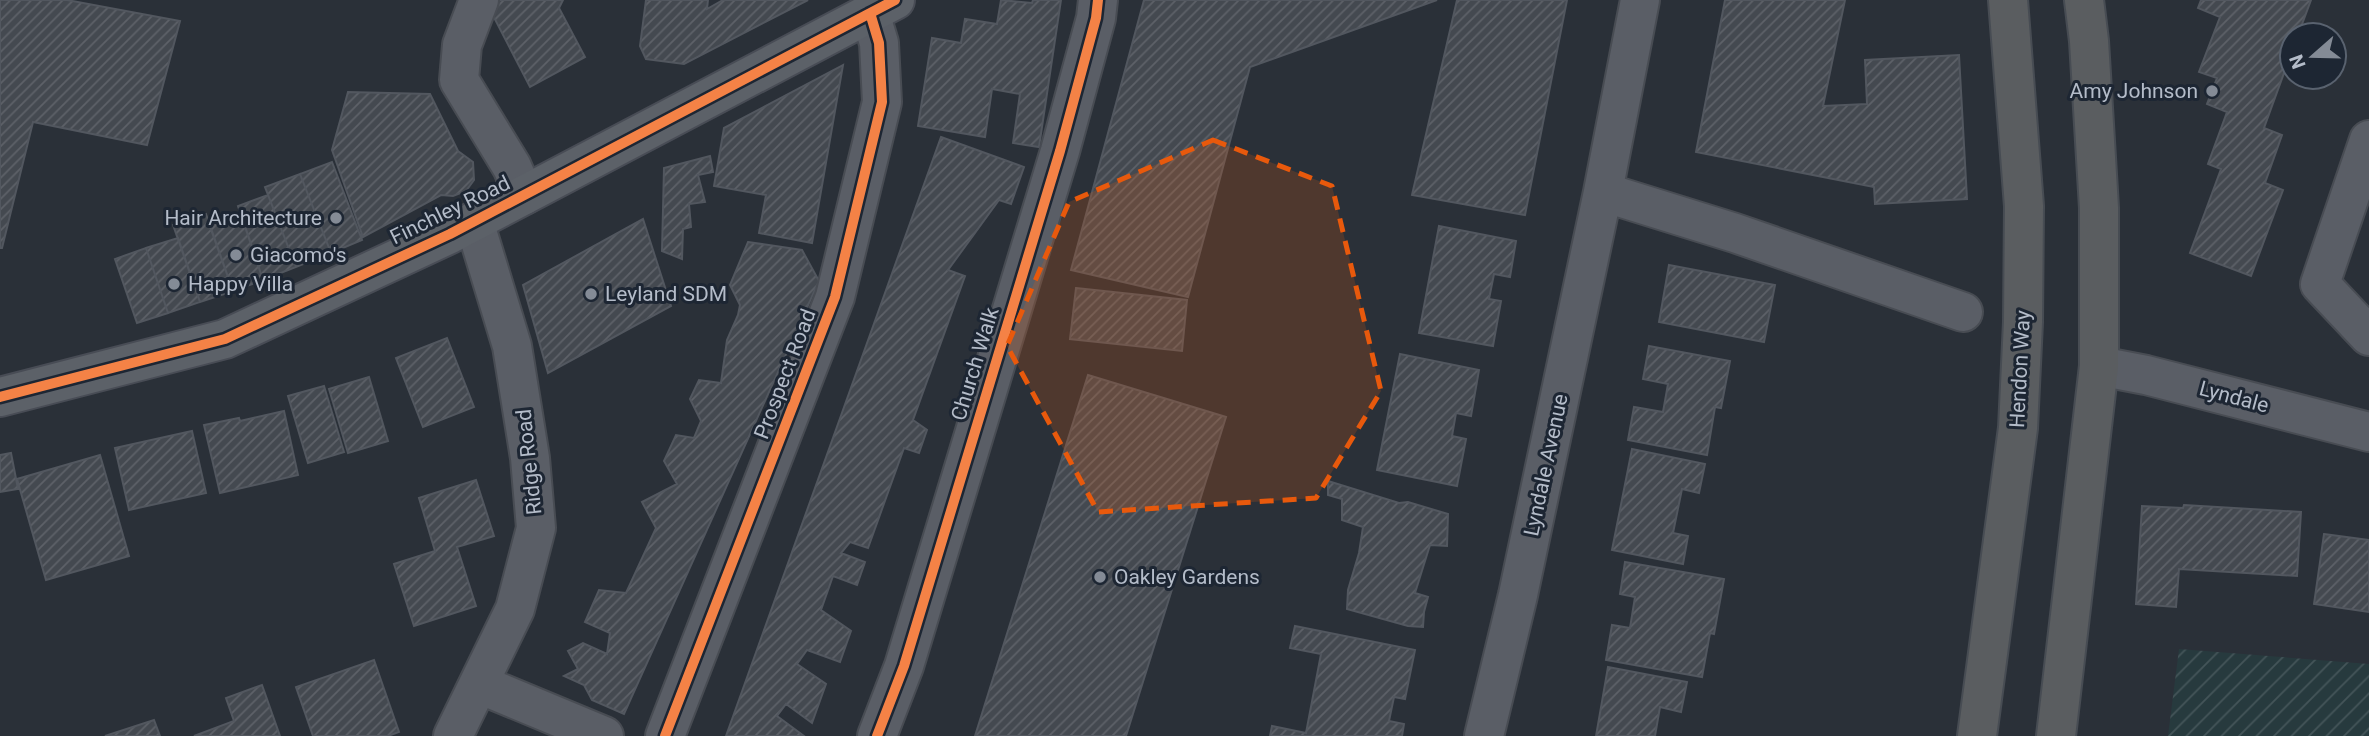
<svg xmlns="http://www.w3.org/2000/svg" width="2369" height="736" viewBox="0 0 2369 736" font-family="Roboto,sans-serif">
	<defs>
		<pattern id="garden-furrows" width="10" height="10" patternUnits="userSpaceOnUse" patternTransform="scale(1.75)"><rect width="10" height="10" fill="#273a3e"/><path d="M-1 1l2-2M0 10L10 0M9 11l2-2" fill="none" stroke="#445559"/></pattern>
		<pattern id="building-hatch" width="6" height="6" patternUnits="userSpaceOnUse" patternTransform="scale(1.75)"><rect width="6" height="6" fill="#444950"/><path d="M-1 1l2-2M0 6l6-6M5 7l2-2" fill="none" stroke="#5d6168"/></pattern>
	</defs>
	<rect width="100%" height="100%" fill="#2a3038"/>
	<!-- garden -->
	<path fill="url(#garden-furrows)" d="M2179,649L2369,664V736H2168Z"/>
	<!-- building -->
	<path fill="url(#building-hatch)" stroke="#52575f" stroke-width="2" d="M0,0H67L180,21L147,145L33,122L2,248H0Z
		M488,0H563L559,8L585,57L530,87L487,4Z
		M646,0H708L707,9L723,0H808L684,64L646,59L640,46Z
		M1001,0L1032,3L1033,0H1061L1039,147L1013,143L1020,94L992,89L985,137L918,126L932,38L961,43L965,19L997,24Z
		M1144,0H1437L1250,67L1188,297L1071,270Z
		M1457,0H1567L1525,215L1412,195Z
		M1725,0H1845L1823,106L1867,104L1865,60L1959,55L1967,199L1875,204L1874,187L1696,152Z
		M2201,0H2311L2298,35H2292V51L2264,128L2282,135L2265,183L2283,190L2251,276L2190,253L2221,169L2208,164L2227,112L2207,104L2217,78L2199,72L2220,17L2198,8Z
		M843,65L812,243L759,233L766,195L714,186L724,128Z
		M348,92L430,94L458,151L473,162L474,180L466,191L453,196L441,195L363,237L332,150Z
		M941,137L1024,167L1011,204L999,200L948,270L965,276L913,420L927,430L919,453L904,448L868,548L850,542L841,553L865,562L857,585L833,576L821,610L851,631L840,662L807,650L797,664L826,684L812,723L786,704L777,716L804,736H726Z
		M710,156L713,172L698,175L705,202L689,204L691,227L683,229L682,259L662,251L664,168Z
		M332,162L362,240L331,253L300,174Z
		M300,174L331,253L296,267L265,187Z
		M268,195L296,267L263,280L238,206Z
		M206,214L233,291L200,302L173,225Z
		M241,214L263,280L233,291L209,224Z
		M643,219L671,306L548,373L523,285Z
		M1439,226L1516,241L1510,277L1494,274L1489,299L1501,301L1493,346L1419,333Z
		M178,238L200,302L168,313L146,248Z
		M748,242L802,250L819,281L624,714L592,700L584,685L564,676L578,669L568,651L583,643L607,654L610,633L585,622L599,590L626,593L656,528L642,502L677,484L664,461L676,435L694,438L701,421L690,399L699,380L721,383L727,340L738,315L740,305L730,285Z
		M146,248L168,313L137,323L115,259Z
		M1669,265L1775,285L1764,342L1659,322Z
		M1076,288L1187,300L1182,351L1070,339Z
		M447,338L474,407L423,427L396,358Z
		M1649,346L1730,361L1721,408L1715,407L1707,455L1628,440L1634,407L1663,412L1668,384L1643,379Z
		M1400,354L1479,370L1471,416L1456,413L1452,436L1466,439L1457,486L1377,470Z
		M1088,375L1226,417L1126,736H975Z
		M369,377L388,441L348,453L329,389Z
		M324,386L344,452L308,463L288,396Z
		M284,411L298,475L220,493L204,425L239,418L240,421Z
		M192,431L206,493L129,510L115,448Z
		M1632,449L1705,464L1699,493L1682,489L1673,533L1688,536L1683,564L1612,550Z
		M11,453L18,489L0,492V455Z
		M100,455L129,556L46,580L17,479Z
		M476,480L494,536L457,547L476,606L414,626L394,564L435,551L419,498Z
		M1328,481L1399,503L1408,502L1448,514L1447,546L1430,545L1415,593L1428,597L1424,612L1423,627L1408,626L1347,609L1348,590L1359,553L1363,527L1342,520V499L1328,495Z
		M2184,505L2301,512L2297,576L2179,569L2176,607L2136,604L2142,506L2183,508Z
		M2324,534L2369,540V612L2314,604Z
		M1625,562L1724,579L1714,634L1710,633L1702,677L1606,660L1612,625L1630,628L1635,597L1620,594Z
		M1295,626L1415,650L1405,699L1394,697L1389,721L1404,724L1402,736H1270L1272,726L1306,733L1321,654L1290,648Z
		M374,660L399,732L388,736H313L296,687Z
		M1608,667L1687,682L1681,712L1660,707L1655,736H1596Z
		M262,685L280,736H194L234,721L226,698Z
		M154,720L160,736H105Z"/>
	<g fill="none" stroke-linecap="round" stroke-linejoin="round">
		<!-- minor casing -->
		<g stroke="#484c53" stroke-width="42">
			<path id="minor" d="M479,0L462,45L459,80L512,167L524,195
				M2369,140L2320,284L2369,336
				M1603,192L1735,233L1963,312
				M2099,366L2146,375L2369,432
				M479,684L604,736
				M453,736L515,609L536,528L530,458L512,346L474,221
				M665,736L835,297L882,102L879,43L870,13
				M877,736L904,666L1060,151L1096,18L1098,0
				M1484,736L1518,595L1603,192L1640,0"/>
		</g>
		<!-- major casing -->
		<g stroke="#484c55" stroke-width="42">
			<path id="major" d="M0,397L225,339L450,234L895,0"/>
		</g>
		<!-- highway casing -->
		<g stroke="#474c53" stroke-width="42">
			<path id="highway" d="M1977,736L2018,428L2023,322L2024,206L2008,0
				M2056,736L2099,366V208L2089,41L2084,0"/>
		</g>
		<!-- minor -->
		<use href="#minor" stroke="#5a5e66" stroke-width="38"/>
		<!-- major -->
		<use href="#major" stroke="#5c6168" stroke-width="38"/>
		<!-- highway -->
		<use href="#highway" stroke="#5a5d60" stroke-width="38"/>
		<!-- cycleway casing -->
		<g stroke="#1d2633" stroke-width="15">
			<path id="cycleway" d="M0,397L225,339L450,234L895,0
				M665,736L835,297L882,102L879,43L870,13
				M877,736L904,666L1060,151L1096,18L1098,0"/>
		</g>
		<!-- cycleway -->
		<use href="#cycleway" stroke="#f48246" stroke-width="10"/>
	</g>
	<!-- marked area -->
	<path fill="#e8590c" fill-opacity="0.2" stroke="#e8590c" stroke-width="5" stroke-dasharray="14 9" stroke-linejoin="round" d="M1213,140L1332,186L1381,391L1316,498L1098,512L1007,346L1069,202Z"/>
	<!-- markers -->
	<g fill="#848b96" stroke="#1d2633" stroke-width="2.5">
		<circle cx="2212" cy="91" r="7"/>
		<circle cx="336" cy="218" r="7"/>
		<circle cx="236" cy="255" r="7"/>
		<circle cx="174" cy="284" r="7"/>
		<circle cx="591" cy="294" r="7"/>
		<circle cx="1100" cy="577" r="7"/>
	</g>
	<g text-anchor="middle" stroke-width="6" stroke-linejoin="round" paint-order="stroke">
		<!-- poi labels -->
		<g font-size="21" fill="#b4bcc9" stroke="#1d2633" text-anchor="start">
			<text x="2198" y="98" text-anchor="end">Amy Johnson</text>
			<text x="322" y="225" text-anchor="end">Hair Architecture</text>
			<text x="250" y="262">Giacomo's</text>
			<text x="188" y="291">Happy Villa</text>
			<text x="605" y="301">Leyland SDM</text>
			<text x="1114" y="584">Oakley Gardens</text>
		</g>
		<!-- street labels -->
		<g font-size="21" fill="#b4bcc9" stroke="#1d2633">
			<text transform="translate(450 210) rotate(-26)" y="7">Finchley Road</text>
			<text transform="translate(975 364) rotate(-73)" y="7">Church Walk</text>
			<text transform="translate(2020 369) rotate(-87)" y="7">Hendon Way</text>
			<text transform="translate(785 374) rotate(-69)" y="7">Prospect Road</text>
			<text transform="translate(2234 397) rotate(15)" y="7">Lyndale</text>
			<text transform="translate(529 462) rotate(-96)" y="7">Ridge Road</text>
			<text transform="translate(1546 465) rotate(-78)" y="7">Lyndale Avenue</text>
		</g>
	</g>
	<!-- north arrow -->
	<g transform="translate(2313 56) rotate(250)"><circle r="33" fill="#1d2633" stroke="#59626f" stroke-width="2"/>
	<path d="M0-5L12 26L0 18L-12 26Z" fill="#848b96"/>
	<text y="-10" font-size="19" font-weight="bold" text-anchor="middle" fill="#b4bcc9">N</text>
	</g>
</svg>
